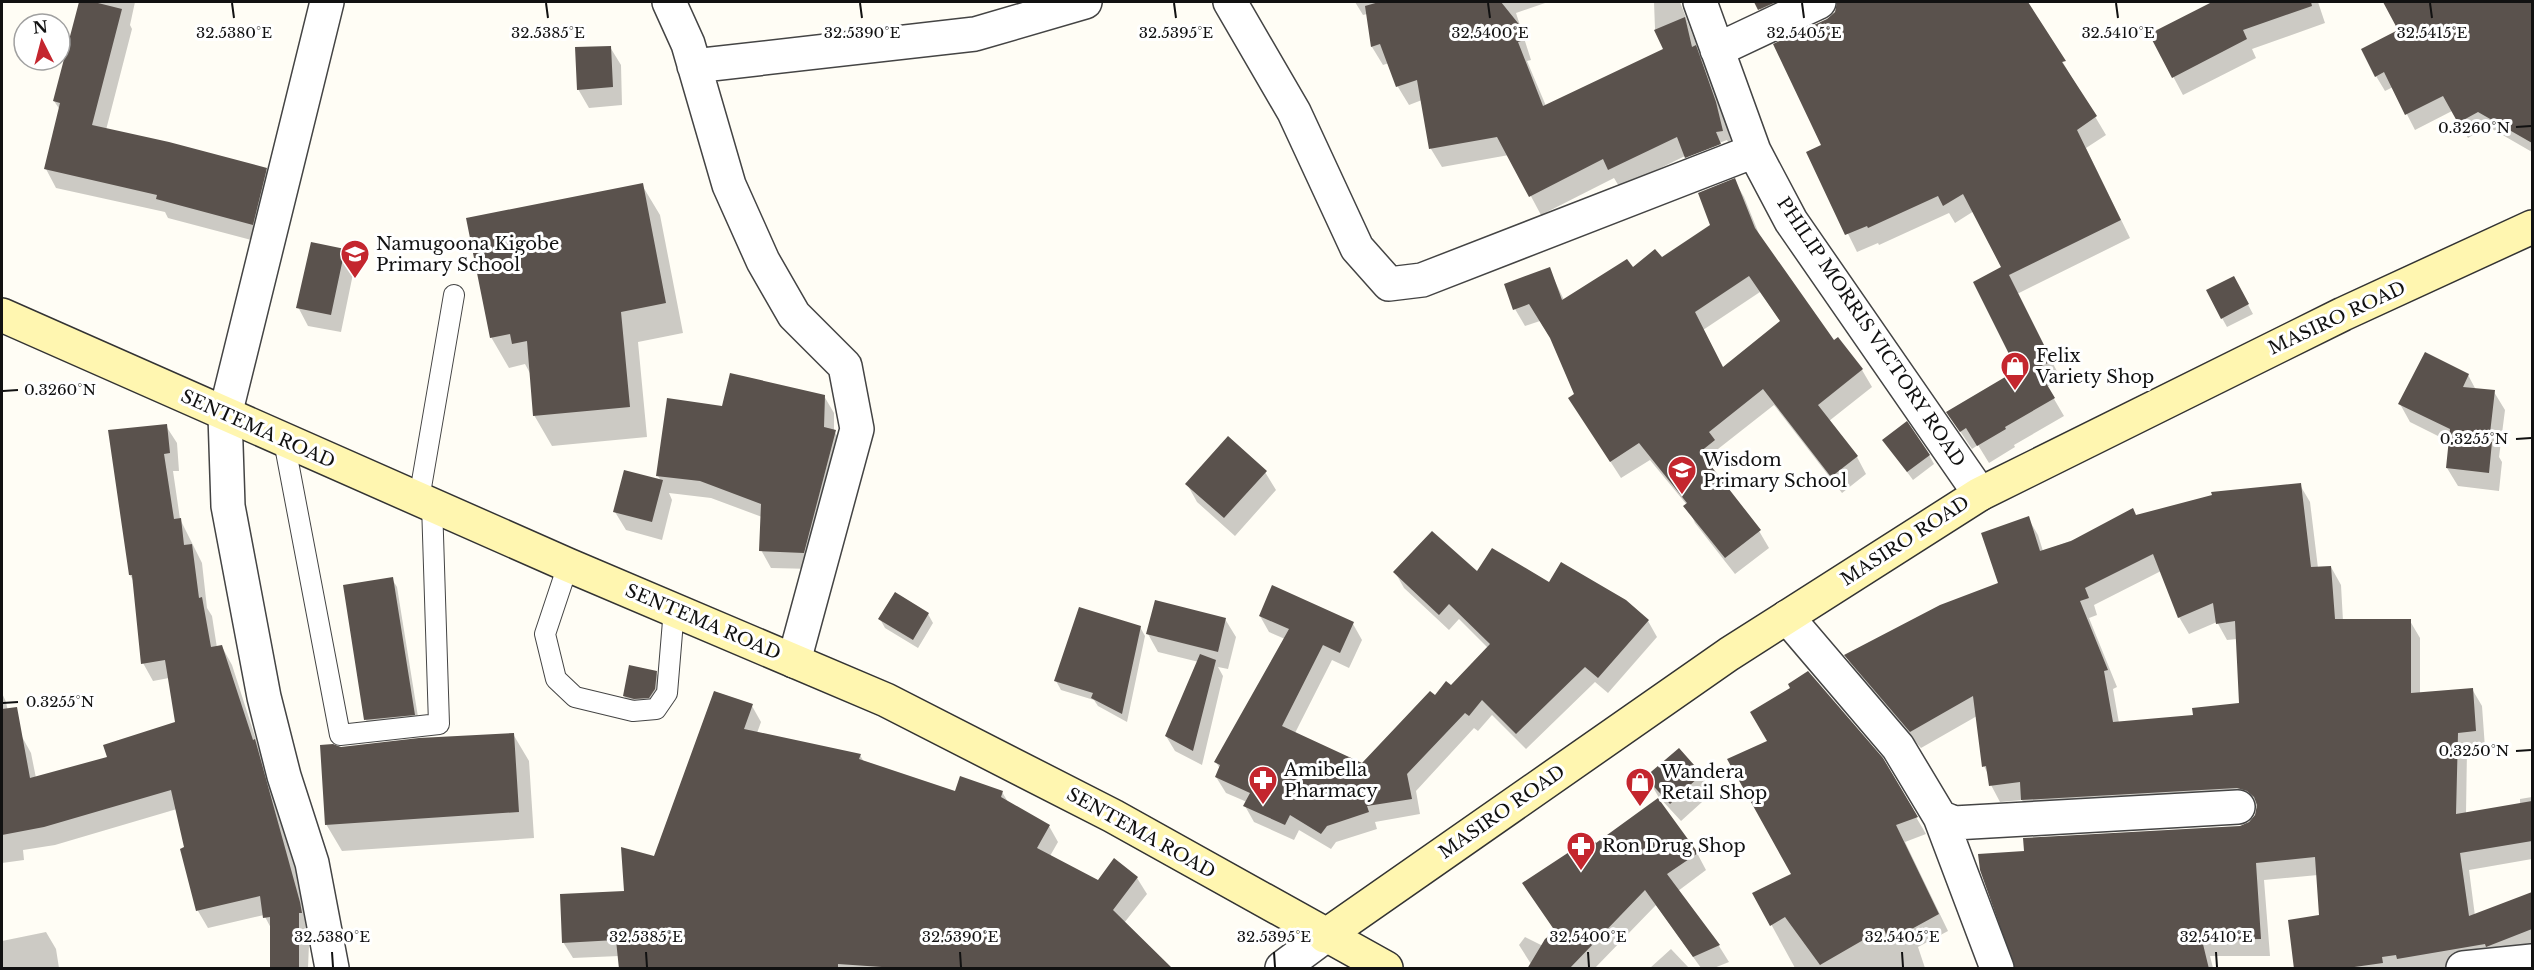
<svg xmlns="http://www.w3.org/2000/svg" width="2534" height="970" viewBox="0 0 2534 970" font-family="'Libre Baskerville',serif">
	<rect width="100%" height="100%" fill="#fffdf5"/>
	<!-- shadow -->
	<path fill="#0003" fill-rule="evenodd" d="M81,2H135L130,25L132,29L106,130L266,170L276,188L263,243L168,218L165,212L56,188L46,169L60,110L54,101Z
		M1355,2H1548L1516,13L1531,60L1527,61L1546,106L1665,49L1655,29L1654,2H1680L1726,122L1733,150L1697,176L1687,159L1728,142L1727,140L1687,155V158L1685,156L1620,188L1614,178L1541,215L1509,155L1442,167L1431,149L1422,100L1409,105L1398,87L1389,63L1383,65L1372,47L1367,14L1363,15Z
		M1756,2H1798L1770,27Z
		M1864,2H2027L2106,135L2086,148L2130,238L2017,294L2061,379L2047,387L2064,416L2014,445L2015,447L1989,463L1978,445L1972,449L1948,413L2018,370L2003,268L1974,211L1955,223L1949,213L1879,245L1878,243L1857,252L1808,153L1823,145L1807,32Z
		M2215,2H2318L2325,23L2252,49L2256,58L2183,95L2151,35Z
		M2384,2H2532V152L2487,126L2468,138L2452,111L2415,130L2393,87L2385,91L2376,76L2400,31Z
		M610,47L621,65L622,105L589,108L578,89Z
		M1734,180L1744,197L1761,239L1834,342L1837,339L1862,370L1872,387L1829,421L1857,457L1866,474L1842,493L1774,405L1718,449L1723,458L1711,468L1759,531L1769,548L1735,574L1695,523L1687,505L1650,460L1621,478L1580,415L1576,395L1553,342L1540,321L1525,326L1515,309L1506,285L1549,269L1564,300L1661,259L1712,225ZM1760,292L1781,322L1723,368L1703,330Z
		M642,185L660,215L683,333L638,342L647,437L552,446L534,415L531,375L525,364L509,368L491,337Z
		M344,250L354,269L341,332L308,326L298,307Z
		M2238,286L2253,314L2227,327L2222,318Z
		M2468,375L2476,390L2494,392L2505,410L2499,457L2502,462L2499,491L2458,486L2447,468L2450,442L2410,422L2400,404Z
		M824,396L834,413V431L845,448L813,569L771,568L761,550L762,517L711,498L669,493L672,500L662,540L626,530L615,512L661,481L658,476L724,408Z
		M166,426L177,443L179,471H173L180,519L202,563L207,608L212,616L217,648L222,647L232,665L259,749L265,759L310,921L308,968H272V930L264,915L208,928L198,911L182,850L186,848L177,809L55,845L23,850L24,860L2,863V693L6,702L13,736L21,735L31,753L36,778L109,758L177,723L169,678L153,681L143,663L134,582L130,575Z
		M1884,441L1929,455L1934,464L1913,480Z
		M1265,472L1276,490L1235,536L1197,502L1187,484Z
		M2300,485L2310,502L2318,568L2331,567L2341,585L2343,621H2410L2420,638V694L2472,689L2482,706L2485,748L2467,749L2466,814L2520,804V799L2532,797V859L2469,870L2475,916L2532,894V960L2465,968H2296L2321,917L2318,875L2264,880L2270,956H2210L2213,968H2017L2026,852L2239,827L2250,824L2256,816L2258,807L2248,805L2032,817L2022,800L2000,802L1991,785L1989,776L1984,766L1977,716L1921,748L1856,673L1846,656L2000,583L2028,518L2038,535L2043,551L2136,517ZM2161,571L2179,617L2189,634L2217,622L2227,640L2237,639L2240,704L2194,716L2119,723L2113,689L2117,687L2089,618L2097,615L2094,605Z
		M1395,572L1477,574L1549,584L1625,601L1648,621L1657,637L1608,693L1595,682L1526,749L1492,715L1478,731L1474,728L1416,791L1420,814L1375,822L1377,829L1336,842L1331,849L1299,830L1294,840L1254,822L1245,806L1247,802L1226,793L1216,777L1220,769L1216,762L1285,639L1269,632L1260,616L1353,624L1362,640L1349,668L1332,660L1295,733L1362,765L1435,698L1451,687L1488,648L1459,619L1449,630L1404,588Z
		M392,579L397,587L419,723L371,729L366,720Z
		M928,614L933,623L918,648L885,628L880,619Z
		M1225,619L1236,637L1228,669L1218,667L1223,676L1202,765L1175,751L1166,736L1199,662L1158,652L1148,634Z
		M1140,627L1145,636L1127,722L1098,706L1094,700L1061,690L1056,681Z
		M656,672L661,681L660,698L630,705L624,696Z
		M752,706L761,722L757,733L860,755L864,762L956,793L1002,792L1008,802L1049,826L1058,842L1050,856L1099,881L1137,878L1147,894L1124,923L1171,968H620L619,956L573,958L563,942L625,892L655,858Z
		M513,734L529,761L534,838L342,851L326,824L341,748Z
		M1679,750L1701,775L1712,793L1681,821L1658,796L1647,777Z
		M1882,759L1926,834L1905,842L1948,931L1918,947L1925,968H1795L1754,893L1793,875Z
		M1596,845L1697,853L1706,870L1678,891L1719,946L1729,962L1714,968H1701L1656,905L1595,968H1528L1531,964L1519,945L1525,937L1543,946L1556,932L1524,883Z
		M46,932L56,949L59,968H2V941Z
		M1671,949L1689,968H1650Z"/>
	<!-- building -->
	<path fill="#5a524d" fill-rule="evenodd" d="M79,2H94L122,9L92,125L169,142L267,168L253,225L156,199L157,195L44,169L60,103L53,101Z
		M1379,2H1501L1530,38L1518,42L1543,106L1663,49L1654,30L1685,17L1692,47L1696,45L1716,102L1723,131L1716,132L1721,144L1685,158L1677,137L1608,170L1603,159L1529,197L1497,137L1429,149L1417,80L1396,87L1380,44L1371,47L1365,6Z
		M1754,2H1776L1758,10Z
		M1837,2H2028L2066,61L2062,62L2097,116L2077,130L2121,220L2009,275L2052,361L2037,368L2055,398L2005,427L2006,429L1977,446L1966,428L1960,432L1946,412L2017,370L1973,282L2001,267L1963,194L1943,206L1938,196L1868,228L1867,226L1845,235L1806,152L1821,145L1773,44L1827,19L1835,12Z
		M2212,2H2311L2312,6L2243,30L2247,39L2172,78L2149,34Z
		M2383,2H2532V143L2478,112L2458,123L2443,96L2405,115L2384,72L2375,77L2361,49L2398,30Z
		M611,46L613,87L577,90L575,47Z
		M1735,178L1755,228L1834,340L1838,337L1863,369L1818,405L1858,456L1831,477L1763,389L1709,432L1715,440L1700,452L1761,530L1725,558L1683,506L1687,503L1639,443L1610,462L1568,398L1574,394L1550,338L1529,304L1513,310L1504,284L1550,267L1562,300L1627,259L1633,267L1655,249L1662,257L1710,225L1698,193ZM1749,276L1780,321L1723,367L1695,312Z
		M643,183L666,303L621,312L630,407L533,416L527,341L512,344L510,334L490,338L466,218Z
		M311,242L345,249L331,315L296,308Z
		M2234,276L2249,304L2221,319L2206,290Z
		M2425,352L2469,374L2463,387L2495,390L2489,442H2492L2489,473L2446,468L2450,429L2398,404Z
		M730,373L825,395L824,427L836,430L804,553L759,551L761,504L700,481L656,476L667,398L722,406Z
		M1907,421L1930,455L1907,472L1882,440Z
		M167,424L170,453L164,454L174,519L181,518L184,545L192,544L199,598L202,597L211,647L222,645L253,740L255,739L300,902L302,913H299V969H270V917L263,918L260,896L196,911L180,849L184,847L171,790L44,827L2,835V709L17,707L30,778L107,757L103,745L175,722L165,660L141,664L132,575H129L108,430Z
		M1228,436L1267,471L1224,518L1185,484Z
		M624,470L663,480L652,522L613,512Z
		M2301,483L2311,567L2331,566L2335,619H2411V693L2473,688L2476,731L2458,733L2456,814L2532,801V841L2460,853L2469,916L2532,892V929L2486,947L2485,944L2397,959L2396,955L2382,957L2383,963L2340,969H2294L2288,920L2319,915L2315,857L2256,863L2261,939L2202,940L2209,969H2015L1980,870L1978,854L2024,851L2023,838L2240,826L2249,822L2255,815L2257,805L2254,797L2247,791L2237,788L2021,800L2020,782L1989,786L1986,766L1982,767L1973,696L1910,732L1844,655L1940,605L1998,583L1981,533L2029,516L2040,551L2071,541L2133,508L2136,515L2212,495L2211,492ZM2153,554L2178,618L2213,603L2216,624L2235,621L2239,703L2192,708L2193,715L2113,722L2104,671L2108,670L2080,601L2089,598L2085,588Z
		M1432,531L1477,571L1492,548L1549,582L1561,562L1626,600L1649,620L1598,678L1585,667L1516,734L1482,700L1469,716L1465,713L1407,774L1412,799L1367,806L1369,812L1327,826L1321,834L1290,815L1285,825L1243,806L1250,793L1215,777L1220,765L1214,762L1289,629L1259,616L1272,585L1354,622L1340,653L1323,645L1282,726L1362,763L1430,691L1435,695L1446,681L1451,685L1490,644L1449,604L1439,615L1393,572Z
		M393,577L415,715L364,720L343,585Z
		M895,592L929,613L913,640L878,619Z
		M1155,600L1226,618L1218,652L1146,634Z
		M1079,607L1141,626L1122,714L1091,698L1093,693L1054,681Z
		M1200,654L1216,660L1193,751L1165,736Z
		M629,665L657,671L655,689L649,698L634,699L623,696Z
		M1808,671L1883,758L1918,817L1896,825L1939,914L1888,942L1884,928L1820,965L1785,917L1770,926L1752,893L1791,874L1727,759L1767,741L1750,712L1790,688L1788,684Z
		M714,691L753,704L744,729L861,754L859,759L955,791L960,776L1003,791L1001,797L1050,825L1037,848L1098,880L1114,858L1138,877L1113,910L1173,969H911L838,964V969H619L616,940L562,943L560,894L624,891L621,847L654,856Z
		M514,733L519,812L325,825L320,745L333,744L341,747L419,738Z
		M1679,748L1702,774L1670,804L1645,777Z
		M1658,798L1698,853L1667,874L1720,945L1693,957L1645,890L1569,969H1527L1545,939L1555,931L1522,883L1592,837L1596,843Z"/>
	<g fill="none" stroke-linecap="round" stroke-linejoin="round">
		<!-- service casing -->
		<g stroke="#444" stroke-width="22">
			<path id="service" d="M284,441L340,735L439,724L432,504
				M419,499L454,295
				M568,565L545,634L556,679L575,697L633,711L656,709L667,693L674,609"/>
		</g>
		<!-- minor casing -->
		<g stroke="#444" stroke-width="36">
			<path id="minor" d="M327,2L225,415L228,506L264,697L284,776L312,863L332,968
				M669,2L688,44L729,185L763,261L794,315L845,366L857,429L794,661
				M1230,2L1294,112L1357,248L1389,284L1422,280L1754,151
				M1700,2L1754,151L1791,221L1980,494
				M1717,50L1819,2
				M694,66L975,34L1085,2
				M1787,617L1898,747L1940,817L1954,823L2238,807
				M1940,817L1997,968
				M2463,968L2532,961"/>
		</g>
		<!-- tertiary casing -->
		<g stroke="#444" stroke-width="36">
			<path id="tertiary" d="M1282,968L1325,936"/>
		</g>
		<!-- secondary casing -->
		<g stroke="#333" stroke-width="36">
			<path id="secondary" d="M2,315L568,565L886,700L1113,816L1386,968
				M1325,936L1729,654L1980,494L2343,314L2532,227"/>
		</g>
		<!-- service -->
		<use href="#service" stroke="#fff" stroke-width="20"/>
		<!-- minor -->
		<use href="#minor" stroke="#fff" stroke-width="33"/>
		<!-- tertiary -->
		<use href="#tertiary" stroke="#fff" stroke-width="33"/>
		<!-- secondary -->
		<use href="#secondary" stroke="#fff6b0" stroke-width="33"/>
	</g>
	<!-- ticks -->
	<path fill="none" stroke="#111" stroke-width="2" d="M232,3L234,18M546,3L548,18M860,3L862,18M1174,3L1176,18M1488,3L1490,18M1802,3L1804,18M2116,3L2118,18M2430,3L2432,18M2516,127L2531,126M3,391L18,390M2516,439L2531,438M3,703L18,702M2516,751L2531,750M332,952L333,967M646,952L647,967M960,952L961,967M1274,952L1275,967M1588,952L1589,967M1902,952L1903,967M2216,952L2217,967"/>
	<!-- icons -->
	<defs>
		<g id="school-pin" transform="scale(1.5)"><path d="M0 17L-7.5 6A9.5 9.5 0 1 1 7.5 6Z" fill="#c4262e" stroke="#fff"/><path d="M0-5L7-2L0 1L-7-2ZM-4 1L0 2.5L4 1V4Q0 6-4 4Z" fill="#fff"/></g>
		<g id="shop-pin" transform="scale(1.5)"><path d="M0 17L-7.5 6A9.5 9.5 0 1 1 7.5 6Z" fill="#c4262e" stroke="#fff"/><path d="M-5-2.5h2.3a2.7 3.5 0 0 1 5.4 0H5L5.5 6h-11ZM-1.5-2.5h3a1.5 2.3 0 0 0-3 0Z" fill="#fff"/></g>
		<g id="pharmacy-pin" transform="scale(1.5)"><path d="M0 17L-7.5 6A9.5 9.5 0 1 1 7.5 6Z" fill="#c4262e" stroke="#fff"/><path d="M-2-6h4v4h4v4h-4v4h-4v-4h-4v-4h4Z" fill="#fff"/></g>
	</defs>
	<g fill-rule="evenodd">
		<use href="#school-pin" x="355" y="254"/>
		<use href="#shop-pin" x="2015" y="366"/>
		<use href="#school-pin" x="1682" y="470"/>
		<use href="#pharmacy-pin" x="1263" y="780"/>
		<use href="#shop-pin" x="1640" y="782"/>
		<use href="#pharmacy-pin" x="1581" y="846"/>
	</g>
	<g text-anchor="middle" stroke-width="6" stroke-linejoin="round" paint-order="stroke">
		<!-- poi labels -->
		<g font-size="18" fill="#111" stroke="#fff" text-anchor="start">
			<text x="376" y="250">Namugoona Kigobe<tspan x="376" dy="21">Primary School</tspan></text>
			<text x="2036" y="362">Felix<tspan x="2036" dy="21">Variety Shop</tspan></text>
			<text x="1703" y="466">Wisdom<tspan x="1703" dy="21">Primary School</tspan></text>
			<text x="1284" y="776">Amibella<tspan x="1284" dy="21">Pharmacy</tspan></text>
			<text x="1661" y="778">Wandera<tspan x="1661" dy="21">Retail Shop</tspan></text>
			<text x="1602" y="852">Ron Drug Shop</text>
		</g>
		<!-- street labels -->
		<g font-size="18" fill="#111" stroke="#fff">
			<text transform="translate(2337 318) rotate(-25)" y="6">MASIRO ROAD</text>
			<text transform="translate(1871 332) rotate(56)" y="6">PHILIP MORRIS VICTORY ROAD</text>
			<text transform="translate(258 429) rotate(24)" y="6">SENTEMA ROAD</text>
			<text transform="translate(1905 541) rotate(-33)" y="6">MASIRO ROAD</text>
			<text transform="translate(703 622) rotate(23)" y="6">SENTEMA ROAD</text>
			<text transform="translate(1502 812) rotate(-35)" y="6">MASIRO ROAD</text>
			<text transform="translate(1141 833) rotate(29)" y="6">SENTEMA ROAD</text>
		</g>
	</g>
	<g font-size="15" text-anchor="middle" fill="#111" stroke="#fff" stroke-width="6" stroke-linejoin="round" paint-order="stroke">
		<text x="234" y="38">32.5380°E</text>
		<text x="548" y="38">32.5385°E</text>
		<text x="862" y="38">32.5390°E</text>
		<text x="1176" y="38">32.5395°E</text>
		<text x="1490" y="38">32.5400°E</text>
		<text x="1804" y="38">32.5405°E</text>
		<text x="2118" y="38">32.5410°E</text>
		<text x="2432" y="38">32.5415°E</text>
		<text x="2474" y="133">0.3260°N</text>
		<text x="60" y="395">0.3260°N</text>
		<text x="2474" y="444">0.3255°N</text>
		<text x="60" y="707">0.3255°N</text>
		<text x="2474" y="756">0.3250°N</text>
		<text x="332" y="942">32.5380°E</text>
		<text x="646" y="942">32.5385°E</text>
		<text x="960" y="942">32.5390°E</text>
		<text x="1274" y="942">32.5395°E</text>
		<text x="1588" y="942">32.5400°E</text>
		<text x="1902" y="942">32.5405°E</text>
		<text x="2216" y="942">32.5410°E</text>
	</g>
	<!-- border -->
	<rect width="2534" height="970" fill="none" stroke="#111111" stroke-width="6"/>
	<!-- north arrow -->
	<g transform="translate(42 42) rotate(354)"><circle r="28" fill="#ffffff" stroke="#a0a0a0" stroke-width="1.5"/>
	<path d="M0-4.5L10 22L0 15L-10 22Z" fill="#c4262e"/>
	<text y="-9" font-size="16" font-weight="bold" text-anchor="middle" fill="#111111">N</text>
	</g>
</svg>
